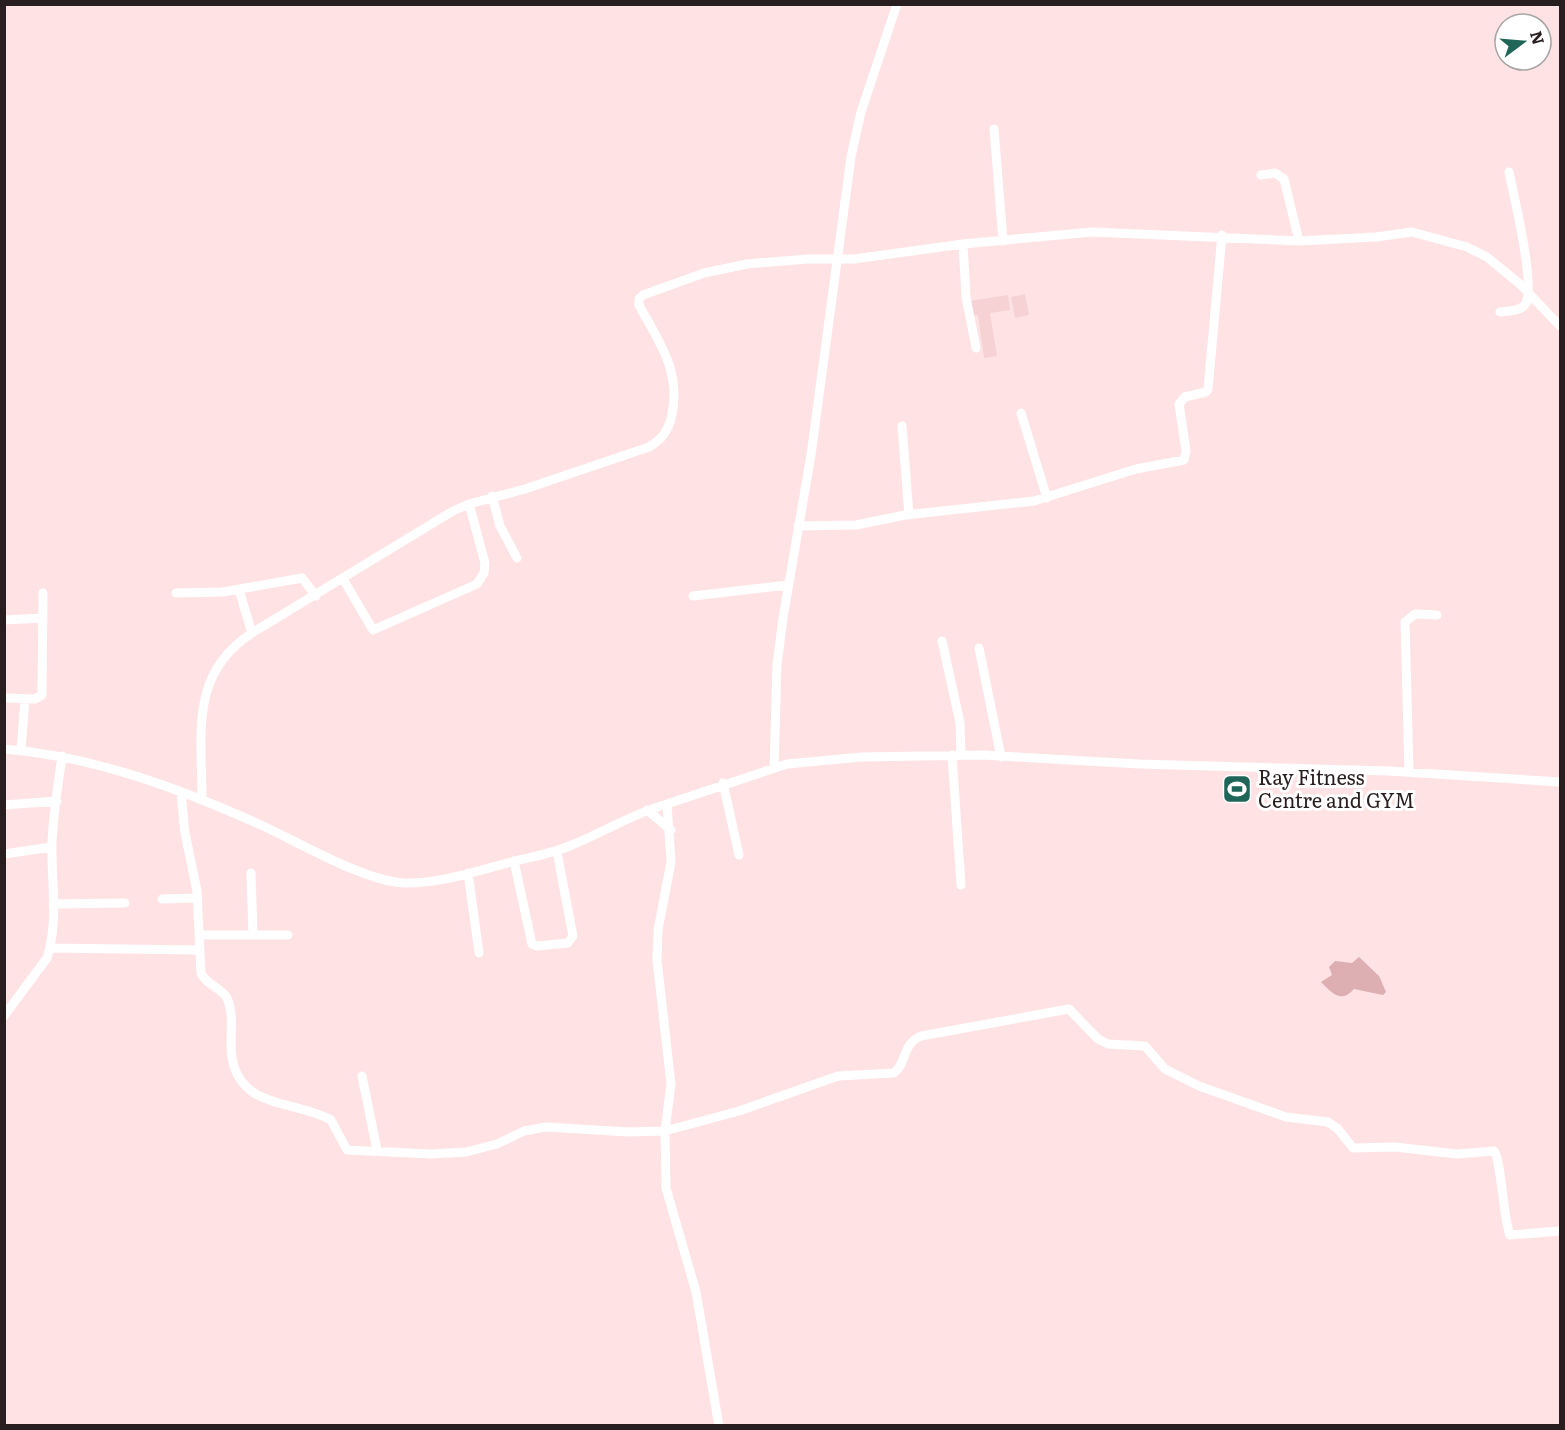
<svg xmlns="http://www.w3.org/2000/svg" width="1565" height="1430" viewBox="0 0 1565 1430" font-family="Literata,serif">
	<rect width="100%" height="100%" fill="#ffe2e4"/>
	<!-- built -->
	<path fill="#f6d2d4" d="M1025,294L1029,315L1015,318L1011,297Z
		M1008,295L1010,310L990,313L997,356L984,358L978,315L972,316L970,301Z"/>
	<!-- green -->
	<path fill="#ddaeb2" d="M1359,957L1379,976L1386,992L1383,995L1354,989C1341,1004 1332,993 1321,982L1332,975L1329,967L1335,961L1352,963Z"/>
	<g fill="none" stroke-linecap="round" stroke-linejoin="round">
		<!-- minor -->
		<path stroke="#fff" stroke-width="9" d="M994,129L1003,241
			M1261,175L1275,173L1284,179L1299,241
			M963,244L966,297L976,348
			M1500,312C1507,311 1522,312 1526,303C1535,282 1514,197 1509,172
			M1021,413L1047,498
			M902,426L909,515
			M492,496L500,526L517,558
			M798,526L856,525L905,515L1034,501L1136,469L1184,460L1186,451L1179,404L1185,397L1206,392L1208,389L1222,235
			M343,579L373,630L477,584L484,573L485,563L469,504
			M239,590L252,633
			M176,593L223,592L302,578L316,596
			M693,596L788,585
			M4,620L43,618
			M942,641L960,723L961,755
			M979,648L1001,757
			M4,698L35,699L42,695L43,593
			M4,749C93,756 181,789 261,825C298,842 364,881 404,883C439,884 477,871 511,862C531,857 551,854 572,845C604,832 634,813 667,804L671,862L658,930L657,960L671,1084L665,1131L666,1188L696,1292L719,1426
			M21,750L25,699
			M952,755L961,885
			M774,768L777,665L783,618L811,455L851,157L861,112L897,4
			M1409,772L1405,622L1415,614L1437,615
			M723,783L739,855
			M181,793L185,833L197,891L201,973C207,986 221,987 227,998C235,1015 229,1040 232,1058C241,1110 296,1100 331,1120L347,1150L431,1154L466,1152L497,1144L524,1131L546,1127L629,1132L665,1131L739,1111L838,1076L894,1073C908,1062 901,1045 921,1036L1069,1009L1098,1039L1108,1044L1145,1046L1165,1069L1199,1086L1286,1117L1328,1122L1338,1129L1353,1148L1395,1147L1457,1154L1494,1151C1501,1158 1503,1218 1510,1235L1560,1231
			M202,800C202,734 189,674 252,633L453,511L469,504L525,489L649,447C663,439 669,429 672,414C681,371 659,342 639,305V299L643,295L704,273L747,264L808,259H854L963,244L1092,232L1299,241L1376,237L1412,232L1467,247L1487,257L1521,285L1560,326
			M667,804L787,764L862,757L983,755L1139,764L1389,771L1560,782
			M4,805L57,801
			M647,810L671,830
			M4,854L52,847
			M514,861L532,944L537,946L568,943L573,936L557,852
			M251,873L253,935
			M468,873L479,953
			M162,899L198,898
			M53,904L125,903
			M199,935H288
			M50,948L198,950
			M4,1016L47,958C59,921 51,881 52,843C53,814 58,785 62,756
			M362,1076L377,1150"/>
	</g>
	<!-- icons -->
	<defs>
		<g id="stadium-square" transform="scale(1.5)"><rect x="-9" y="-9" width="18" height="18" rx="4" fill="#1f6558" stroke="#fff"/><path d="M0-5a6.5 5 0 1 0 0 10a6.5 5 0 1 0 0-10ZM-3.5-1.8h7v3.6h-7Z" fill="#fff"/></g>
	</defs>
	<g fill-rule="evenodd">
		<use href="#stadium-square" x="1237" y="789"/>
	</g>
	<g text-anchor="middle" stroke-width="6" stroke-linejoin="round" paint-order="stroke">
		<!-- poi labels -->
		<g font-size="20" fill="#281e1f" stroke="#fff" text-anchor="start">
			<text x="1258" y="785">Ray Fitness<tspan x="1258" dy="23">Centre and GYM</tspan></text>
		</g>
	</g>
	<!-- border -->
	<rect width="1565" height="1430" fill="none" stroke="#281e1f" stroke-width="12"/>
	<!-- north arrow -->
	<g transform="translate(1523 42) rotate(74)"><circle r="28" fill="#ffffff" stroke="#a9a5a5" stroke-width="1.5"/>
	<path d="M0-4.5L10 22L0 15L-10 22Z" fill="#1f6558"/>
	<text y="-9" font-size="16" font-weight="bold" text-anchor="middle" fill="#281e1f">N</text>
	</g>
</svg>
